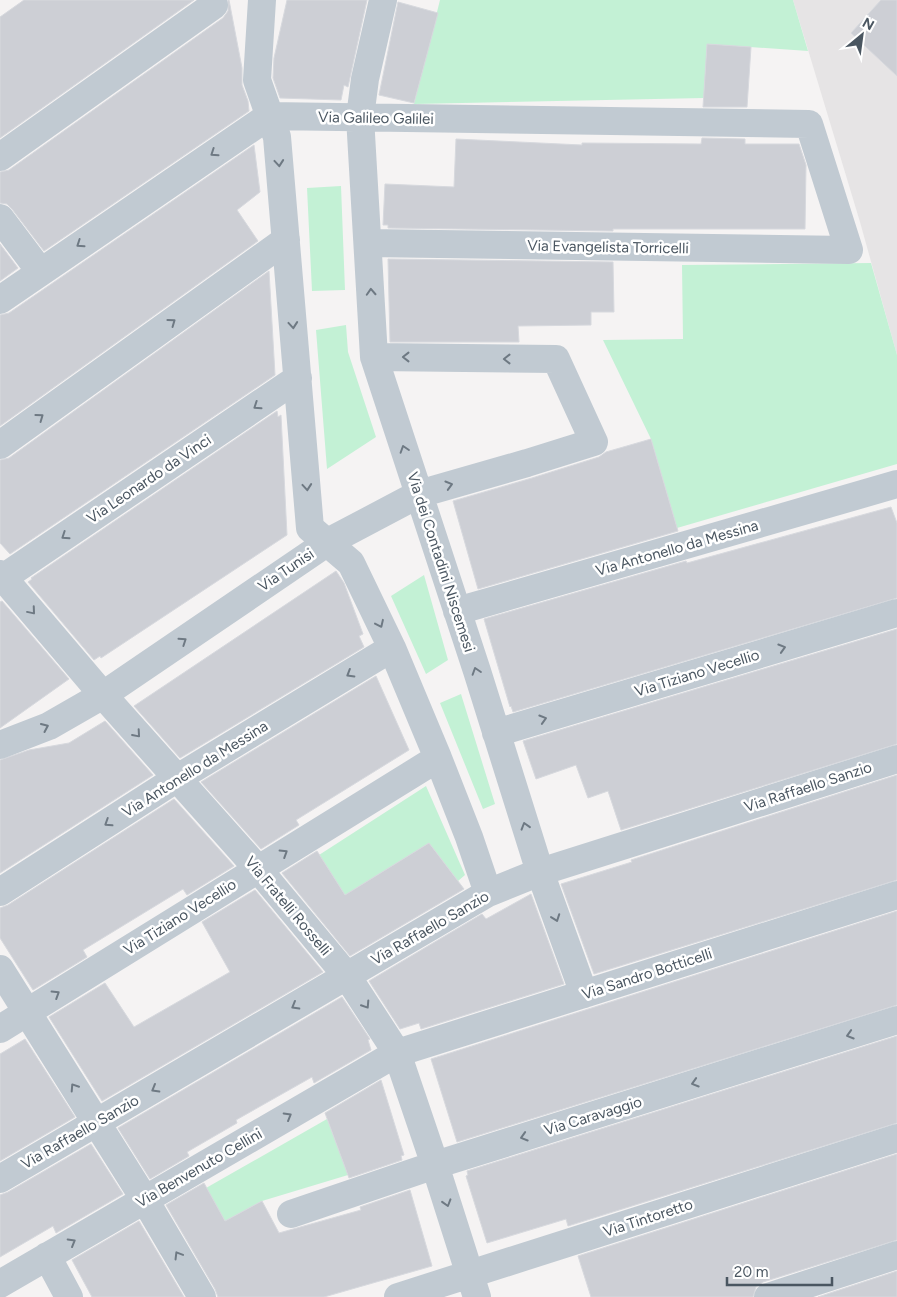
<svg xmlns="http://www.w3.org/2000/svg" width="897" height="1297" viewBox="0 0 897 1297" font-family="Figtree,sans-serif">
	<rect width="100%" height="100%" fill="#f5f3f3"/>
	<!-- education -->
	<path fill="#e6e4e5" d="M793,0H897V355L860,222Z"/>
	<!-- green -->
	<path fill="#c3f1d5" d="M440,0H793L808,51L707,44L704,98L414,104Z
		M341,186L345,290L312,291L307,188Z
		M871,263L897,355V464L677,528L651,439L603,340L683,339L682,265Z
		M346,325L348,352L376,437L327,469L316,330Z
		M424,575L448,660L426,674L391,596Z
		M461,694L495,804L483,809L440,703Z
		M426,786L465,875L458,881L429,843L345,895L319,855Z
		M327,1119L348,1175L262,1201L225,1221L206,1188Z"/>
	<!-- building -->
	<path fill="#cdcfd5" stroke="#d7d9de" d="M24,0H194L0,138V17Z
		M228,0H229L242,68V85L248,101L249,111L44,251L12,209L7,204L0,203V172L9,170L223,18L228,11Z
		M287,0H367L348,87L344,85L341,100L280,98L273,78L274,58Z
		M881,0H897V76L851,33Z
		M398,2L438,13L414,103L379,95Z
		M707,44L751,47L747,107H703Z
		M702,138L745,139V144H799L806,165L805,229H613V231L388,228V225H383L385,184L454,187L456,139L582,145V143L701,144Z
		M254,145L260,192L237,210L258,241L0,426V315L9,313Z
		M0,244L18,268L0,281Z
		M388,259L613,262L614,312H591V325L518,326L519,342H390Z
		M269,271L275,375L10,554L0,543V460L9,458Z
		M277,411L278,417L281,415L287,535L101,658L100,656L94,660L28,582L32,579L31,578Z
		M651,439L678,531L478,589L453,501L532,478L599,457L606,452Z
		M891,507L897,523V598L513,712L511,706L510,707L484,619L686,561L687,563Z
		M336,571L344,583L363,634L359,636L364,647L180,758L134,706Z
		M2,601L69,679L0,728V602Z
		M897,629V744L621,830L608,791L588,798L576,765L536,779L523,741Z
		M376,676L409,750L296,820L299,825L261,849L201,782Z
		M105,721L153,775L0,873V760L29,750L69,743Z
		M897,775V880L594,974L561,884L632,862L631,860Z
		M174,799L234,866L187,895L183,889L83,950L87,957L33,990L0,938V908L8,905Z
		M429,843L464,889L350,956L282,873L317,851L345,895Z
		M255,890L323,972L102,1101L49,1017L105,983L134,1027L230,972L202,922Z
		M531,894L564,984L421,1029L419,1023L400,1029L369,981L482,914L486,919Z
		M897,911V1005L457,1142L431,1059Z
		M342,997L370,1039L368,1040L371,1050L314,1083L312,1077L236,1120L237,1123L187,1152L189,1156L150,1179L118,1128Z
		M897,1036V1123L568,1226L566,1219L487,1243L466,1176L468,1175L467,1171Z
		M25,1039L75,1117L0,1161V1054Z
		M381,1080L404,1155L401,1156L402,1160L349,1178L325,1113Z
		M91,1144L123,1194L56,1233L53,1226L0,1257V1195L8,1192Z
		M897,1154V1240L763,1282L756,1287L753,1297H591L578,1256Z
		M204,1183L225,1221L262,1201L279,1233L361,1210L360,1207L410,1190L432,1266L324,1297H218L215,1289L166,1205Z
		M139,1221L184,1297H92L72,1260Z
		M897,1271V1297H818Z"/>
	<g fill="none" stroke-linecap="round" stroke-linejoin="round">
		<!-- minor -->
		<path stroke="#c1cad2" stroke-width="28" d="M262,0L257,80L277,137L310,528L351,563L392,648L438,758L469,837L488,893
			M383,0L365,79L360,117L374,357L477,671L540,872L584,994
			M0,157L214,5
			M0,218L40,271
			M0,300L269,116L809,124L849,250L368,243
			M0,445L286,240
			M0,574L103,695L258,869L347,976L397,1053L435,1165L477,1297
			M0,580L298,378
			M457,611L897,484
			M496,733L897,613
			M0,745L49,726L103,695L328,542L419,494L527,463L594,442L556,359L374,357
			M0,892L176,779L392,648
			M0,969L145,1200L202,1297
			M0,1029L438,758
			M0,1179L488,893L540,872L897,759
			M291,1214L435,1165L897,1020
			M47,1256L69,1297
			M0,1284L397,1053L897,895
			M398,1297L897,1138
			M768,1297L897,1255"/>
	</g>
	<!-- one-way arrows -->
	<defs><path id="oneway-chevron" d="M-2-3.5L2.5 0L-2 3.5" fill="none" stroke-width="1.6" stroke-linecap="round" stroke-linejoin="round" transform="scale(1.25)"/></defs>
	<g stroke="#6e7983">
		<use href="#oneway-chevron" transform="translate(214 153) rotate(146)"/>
		<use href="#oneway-chevron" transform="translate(279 163) rotate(85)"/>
		<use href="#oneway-chevron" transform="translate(80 244) rotate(146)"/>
		<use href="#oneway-chevron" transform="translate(371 292) rotate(-93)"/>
		<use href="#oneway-chevron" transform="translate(172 322) rotate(-36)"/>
		<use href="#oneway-chevron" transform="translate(293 325) rotate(85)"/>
		<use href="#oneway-chevron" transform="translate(406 357) rotate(-180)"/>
		<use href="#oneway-chevron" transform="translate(507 359) rotate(-180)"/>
		<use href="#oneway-chevron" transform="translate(257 406) rotate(146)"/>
		<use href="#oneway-chevron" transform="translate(40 417) rotate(-36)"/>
		<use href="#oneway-chevron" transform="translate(404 449) rotate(-108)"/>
		<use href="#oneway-chevron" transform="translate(449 485) rotate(-16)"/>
		<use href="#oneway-chevron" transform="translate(307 487) rotate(85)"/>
		<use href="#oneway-chevron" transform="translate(65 536) rotate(146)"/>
		<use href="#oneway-chevron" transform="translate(32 611) rotate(50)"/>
		<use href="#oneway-chevron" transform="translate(380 624) rotate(65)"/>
		<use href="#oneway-chevron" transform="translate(183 641) rotate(-34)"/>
		<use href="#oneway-chevron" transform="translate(782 648) rotate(-17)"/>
		<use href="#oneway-chevron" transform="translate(476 671) rotate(-108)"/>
		<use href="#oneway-chevron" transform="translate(350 674) rotate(149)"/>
		<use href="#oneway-chevron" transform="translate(543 719) rotate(-17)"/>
		<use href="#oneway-chevron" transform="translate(45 727) rotate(-24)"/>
		<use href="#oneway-chevron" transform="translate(137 734) rotate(49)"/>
		<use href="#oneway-chevron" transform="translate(108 823) rotate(147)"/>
		<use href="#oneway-chevron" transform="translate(525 826) rotate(-107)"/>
		<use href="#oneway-chevron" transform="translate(284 853) rotate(-32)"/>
		<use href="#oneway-chevron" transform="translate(556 918) rotate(70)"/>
		<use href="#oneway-chevron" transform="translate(56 994) rotate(-32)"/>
		<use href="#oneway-chevron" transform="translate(366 1005) rotate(57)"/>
		<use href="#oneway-chevron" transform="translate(295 1006) rotate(150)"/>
		<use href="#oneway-chevron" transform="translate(850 1035) rotate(163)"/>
		<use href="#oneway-chevron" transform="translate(695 1083) rotate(163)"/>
		<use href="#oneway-chevron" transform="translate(74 1087) rotate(-123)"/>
		<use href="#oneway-chevron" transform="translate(155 1089) rotate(150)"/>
		<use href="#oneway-chevron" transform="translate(288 1116) rotate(-30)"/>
		<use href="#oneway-chevron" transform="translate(524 1137) rotate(163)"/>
		<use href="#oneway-chevron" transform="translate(447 1203) rotate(73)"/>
		<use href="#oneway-chevron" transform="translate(72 1242) rotate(-30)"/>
		<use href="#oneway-chevron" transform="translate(178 1255) rotate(-121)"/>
	</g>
	<g text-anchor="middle" stroke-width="5" stroke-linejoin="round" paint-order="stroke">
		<!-- street labels -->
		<g font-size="15" fill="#4a5661" stroke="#fff">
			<text transform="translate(376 118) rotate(1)" y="5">Via Galileo Galilei</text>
			<text transform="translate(608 247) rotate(1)" y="5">Via Evangelista Torricelli</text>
			<text transform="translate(149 479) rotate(-34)" y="5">Via Leonardo da Vinci</text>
			<text transform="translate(677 548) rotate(-16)" y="5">Via Antonello da Messina</text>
			<text transform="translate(441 562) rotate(72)" y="5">Via dei Contadini Niscemesi</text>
			<text transform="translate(286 570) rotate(-34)" y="5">Via Tunisi</text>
			<text transform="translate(697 673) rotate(-17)" y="5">Via Tiziano Vecellio</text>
			<text transform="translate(195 769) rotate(-32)" y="5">Via Antonello da Messina</text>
			<text transform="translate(808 787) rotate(-18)" y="5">Via Raffaello Sanzio</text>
			<text transform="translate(288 906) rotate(50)" y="5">Via Fratelli Rosselli</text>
			<text transform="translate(180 917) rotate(-32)" y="5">Via Tiziano Vecellio</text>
			<text transform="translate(430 928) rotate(-30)" y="5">Via Raffaello Sanzio</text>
			<text transform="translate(647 974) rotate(-18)" y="5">Via Sandro Botticelli</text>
			<text transform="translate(593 1116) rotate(-17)" y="5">Via Caravaggio</text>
			<text transform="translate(80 1132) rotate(-30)" y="5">Via Raffaello Sanzio</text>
			<text transform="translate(199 1168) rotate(-30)" y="5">Via Benvenuto Cellini</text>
			<text transform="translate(648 1218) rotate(-18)" y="5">Via Tintoretto</text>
		</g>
	</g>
	<!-- north arrow -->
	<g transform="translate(862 35) rotate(29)" stroke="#ffffff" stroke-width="4" paint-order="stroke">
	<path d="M0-4L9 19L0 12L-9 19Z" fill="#4a5661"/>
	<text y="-8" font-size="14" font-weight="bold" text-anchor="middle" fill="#4a5661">N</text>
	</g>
	<!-- scale -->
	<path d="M727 1277v8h105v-8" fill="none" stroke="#4a5661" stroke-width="2.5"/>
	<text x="734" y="1277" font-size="15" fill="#4a5661" stroke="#ffffff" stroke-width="4" paint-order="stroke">20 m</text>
</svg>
